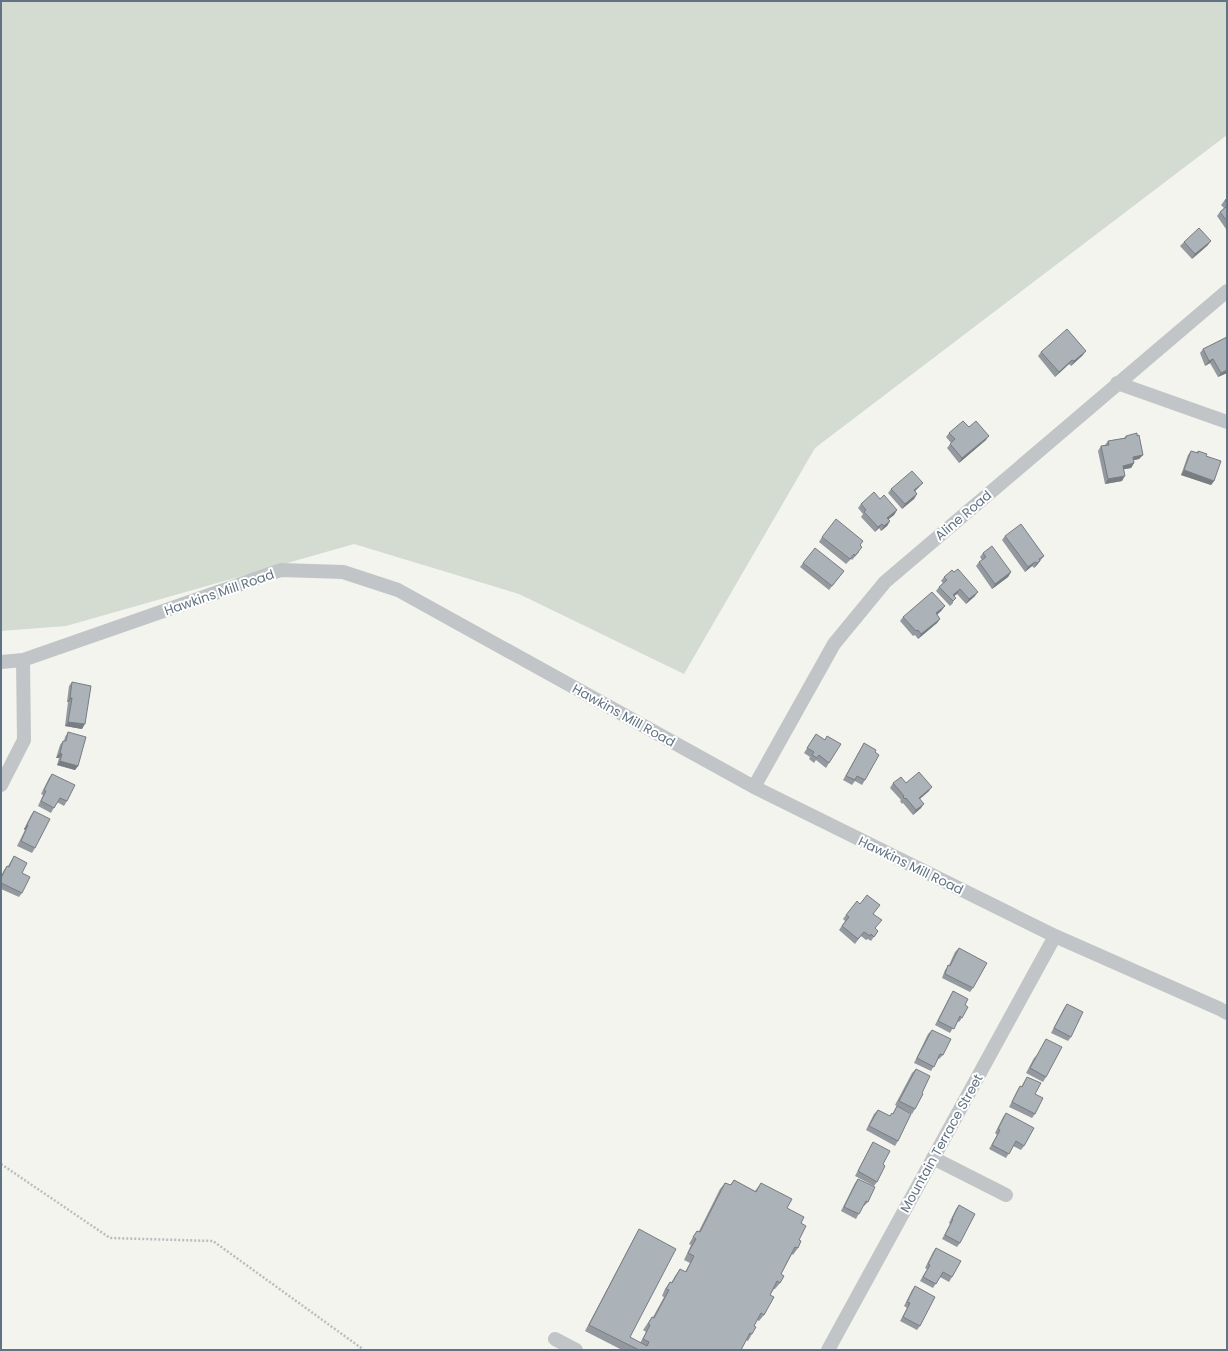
<svg xmlns="http://www.w3.org/2000/svg" width="1228" height="1351" viewBox="0 0 1228 1351" font-family="Poppins,sans-serif">
	<rect width="100%" height="100%" fill="#f4f4ef"/>
	<!-- green -->
	<path fill="#d4dbd0" d="M1,1H1227V135L815,448L684,674L519,594L354,544L66,626L1,631Z"/>
	<g fill="none" stroke-linecap="round" stroke-linejoin="round">
		<!-- path -->
		<path stroke="#babdbf" stroke-width="2.5" stroke-dasharray="2 2" stroke-linecap="butt" d="M1,1164L110,1238L213,1241L364,1350"/>
		<!-- minor -->
		<path stroke="#c1c5c8" stroke-width="14" d="M1117,383L1227,422
			M1,662L23,660L281,570L343,572L398,590L754,787L1055,936L1220,1009L1227,1013
			M1,785L24,740L23,660
			M754,787L834,644L885,582L1227,291
			M933,1158L1006,1195
			M555,1339L576,1350
			M828,1350L1055,936"/>
	</g>
	<!-- wall -->
	<path fill="#93999e" d="M1227,199V228L1226,229L1217,216L1220,212L1224,208L1221,205L1225,200Z
		M1184,242L1208,245L1192,259L1180,246Z
		M1227,337V373L1218,377L1210,363L1205,366L1200,353L1203,349Z
		M1041,352L1083,355L1071,366L1069,364L1055,377L1038,356Z
		M969,427L986,440L959,463L947,448L951,443L946,437L949,433Z
		M1126,436L1143,455L1139,459L1133,460L1134,463L1131,468L1124,469L1122,481L1105,484L1098,451L1101,446L1105,445L1108,441L1124,438Z
		M1191,451L1197,453L1198,451L1206,456L1214,481L1211,485L1181,475L1188,455Z
		M919,487L915,491L917,494L914,499L902,509L888,493L891,489Z
		M880,499L897,510L894,515L888,519L890,521L887,526L881,531L879,528L875,532L861,517L863,514L858,508L861,504Z
		M1005,536L1044,556L1037,565L1034,568L1032,566L1025,572L1002,540Z
		M822,537L860,546L859,552L852,560L851,559L846,564L819,542Z
		M983,553L1011,572L1008,577L992,589L976,566L979,562L982,560L980,557Z
		M803,563L844,571L829,590L800,567Z
		M944,577L975,596L966,604L957,594L954,596L953,603L950,606L936,591L939,587L943,583L941,581Z
		M945,606L941,611L937,615L940,619L937,623L918,639L915,635L913,636L900,621L903,617Z
		M72,682L82,729L65,726L68,702H67L69,686Z
		M68,732L78,766L75,770L57,765L59,758H56L60,745L63,741H64L65,737Z
		M816,734L829,763L826,768L816,760L814,763L809,759L810,757L804,753Z
		M864,743L875,752L865,780L862,785L855,781L852,785L843,780Z
		M52,774L67,801L64,806L57,802L51,813L38,806L43,795L41,794L49,778Z
		M893,783H906L929,791L920,799L921,808L913,815L903,803L902,804L900,801L901,800L890,788Z
		M34,811L35,848L32,853L17,846L25,830L24,829L31,815Z
		M14,856L22,873V893L19,897L1,889V876L4,870L7,866H8Z
		M874,914L875,928L878,931L871,941L868,939L866,940L861,936L855,944L839,930L845,921L843,919L846,915Z
		M959,948L973,988L970,992L942,978L945,970L949,965L955,952Z
		M953,991L965,1005L962,1018L959,1022L957,1021L950,1033L935,1025L950,996Z
		M1067,1004L1071,1037L1068,1041L1051,1033L1064,1008Z
		M932,1030L943,1055L939,1059H938L931,1071L914,1063L928,1034Z
		M1046,1039V1077L1043,1082L1026,1073L1034,1058L1038,1054Z
		M916,1069L915,1109L912,1114L895,1105L912,1073Z
		M1027,1077L1035,1114L1032,1118L1009,1107L1017,1091L1020,1086L1021,1087Z
		M897,1106L898,1141L895,1146L866,1130L874,1114L878,1110L890,1116L892,1113H893Z
		M1006,1113L1024,1146L1021,1150L1013,1146L1006,1158L989,1149L997,1135L995,1133L1003,1117Z
		M873,1142L883,1164L877,1182L874,1186L855,1176L870,1147Z
		M858,1179L868,1202L864,1206H863L856,1219L841,1211L855,1183Z
		M734,1180L755,1191L761,1183L801,1223L798,1248L793,1255L792,1254L781,1274L780,1283L775,1289H774L770,1295L764,1315L759,1321L757,1320L754,1326L752,1334L748,1341L746,1340L741,1350H622L585,1331L635,1236L639,1229L630,1337L640,1343L646,1332L643,1330L652,1317H653L664,1297L662,1296L665,1289L670,1282L671,1283L675,1276L680,1269L685,1272L690,1263L684,1260L691,1245L689,1244L693,1237L697,1231H699L720,1189L725,1183L730,1185Z
		M959,1205L960,1243L957,1247L942,1239L950,1224L949,1223L956,1209Z
		M936,1248L952,1277L949,1282L940,1277L933,1288L920,1281L927,1269L925,1268L933,1252Z
		M915,1286L920,1326L917,1330L900,1321L907,1308L904,1306L912,1290Z"/>
	<!-- shaded-wall -->
	<path fill="#787d81" d="M1211,241L1208,245L1192,259L1195,254Z
		M1086,351L1083,355L1071,366L1074,361Z
		M1213,359L1210,363L1205,366L1209,361Z
		M1072,360L1069,364L1055,377L1059,372Z
		M1227,370V373L1218,377L1221,373Z
		M989,436L986,440L959,463L962,458Z
		M1143,455L1139,459L1130,461L1133,457Z
		M1134,463L1131,468L1120,470L1123,466Z
		M1184,470L1214,481L1211,485L1181,475Z
		M1125,476L1122,481L1105,484L1108,479Z
		M923,483L911,495L914,490Z
		M917,494L914,499L902,509L905,504Z
		M897,510L894,515L884,523L887,518Z
		M890,521L887,526L881,531L884,526Z
		M882,524L879,528L875,532L878,527Z
		M1040,561L1037,565L1034,568L1037,563Z
		M1035,562L1032,566L1025,572L1028,567Z
		M1011,572L1008,577L992,589L995,584Z
		M960,589L957,594L950,599L953,595Z
		M978,592L975,596L966,604L969,599Z
		M945,606L941,611L933,618L936,613Z
		M940,619L937,623L918,639L921,634Z
		M70,698H72L68,702H67Z
		M68,722L85,724L82,729L65,726Z
		M60,753L62,754L59,758H56Z
		M60,761L78,766L75,770L57,765Z
		M932,787L929,791L916,802L919,798Z
		M924,804L921,808L913,815L916,810Z
		M27,825H28L25,830L24,829Z"/>
	<!-- building -->
	<path fill="#abb2b8" stroke="#787d81" d="M1227,199V204L1225,200Z
		M1227,206V221L1220,212Z
		M1199,228L1211,241L1195,254L1184,242Z
		M1067,329L1086,351L1074,361L1072,360L1059,372L1041,352Z
		M1227,337V370L1221,373L1213,359L1209,361L1203,349Z
		M963,421L969,427L976,421L989,436L962,458L950,444L955,439L949,433Z
		M1137,433V436L1139,435L1143,455L1133,457L1134,463L1123,466L1125,476L1108,479L1101,446L1109,445L1108,441L1126,438V436Z
		M1191,451L1198,453V451L1207,454L1206,456L1221,461L1214,481L1184,470Z
		M912,471L923,483L914,490L917,494L905,504L891,489Z
		M874,492L880,499L884,495L897,510L887,518L890,521L884,526L882,524L878,527L864,512L866,510L861,504Z
		M836,519L863,541L860,545L862,547L855,556L854,554L850,559L822,537Z
		M1021,524L1044,556L1039,559L1040,561L1037,563L1035,562L1028,567L1005,536Z
		M992,546L1011,572L995,584L979,562L986,557L983,553Z
		M815,548L844,571L832,586L803,563Z
		M958,569L978,592L969,599L960,589L953,595L956,598L953,601L939,587L947,580L944,577L952,570L954,572Z
		M932,592L945,606L936,613L940,619L921,634L918,630L916,631L903,617Z
		M72,682L91,686L85,724L68,722L72,698H70Z
		M68,732L86,737L78,766L60,761L62,754L60,753L63,741H66Z
		M816,734L825,740L827,736L841,744L829,763L819,755L817,758L812,755L814,752L807,748Z
		M864,743L876,750L875,752L879,755L865,780L857,776L855,780L846,776Z
		M919,772L932,787L919,798L924,804L916,810L906,798L905,799L903,797L904,796L893,783L901,777L906,783Z
		M52,774L75,785L67,801L60,798L54,808L41,801L46,791L44,790Z
		M34,811L50,819L35,848L21,841L28,825H27Z
		M14,856L27,863L22,873L30,877L22,893L1,883V878L7,866L9,867Z
		M867,895L880,905L873,914L882,920L875,928L878,931L874,937L871,934L870,936L864,932L858,939L842,926L849,917L846,915L857,901L860,904Z
		M959,948L987,963L973,988L945,974L948,965L950,966Z
		M953,991L968,999L965,1005L968,1007L962,1018L960,1016L954,1029L938,1021Z
		M1067,1004L1083,1012L1071,1037L1054,1028Z
		M932,1030L951,1039L943,1055L940,1054L934,1067L917,1058Z
		M1046,1039L1062,1047L1046,1077L1030,1068Z
		M916,1069L930,1076L922,1093L923,1094L915,1109L899,1101Z
		M1027,1077L1041,1083L1035,1094L1043,1098L1035,1114L1012,1102L1020,1086L1022,1087Z
		M897,1106L911,1114L898,1141L869,1126L878,1110L890,1116L892,1113L893,1114Z
		M1006,1113L1034,1128L1024,1146L1016,1141L1009,1154L992,1145L1000,1130L998,1129Z
		M873,1142L890,1151L883,1164L885,1166L877,1182L858,1171Z
		M858,1179L875,1187L868,1202L866,1201L859,1214L844,1207Z
		M734,1180L756,1192L761,1183L792,1199L787,1208L804,1217L801,1223L806,1226L799,1240L801,1241L798,1248L795,1247L781,1274L784,1276L780,1283L777,1281L770,1295L774,1297L764,1315L761,1313L754,1326L756,1327L752,1334L750,1333L741,1350H639L589,1325L639,1229L676,1249L630,1337L647,1346L649,1342L643,1339L650,1325L648,1324L652,1317L654,1318L669,1290L666,1289L670,1282L672,1283L680,1269L686,1272L694,1256L688,1253L696,1239L693,1237L697,1231L700,1232L725,1183L731,1185Z
		M959,1205L975,1214L960,1243L945,1235L953,1219H952Z
		M936,1248L961,1261L952,1277L943,1272L936,1284L923,1277L930,1265L928,1264Z
		M915,1286L935,1297L920,1326L903,1317L910,1303L907,1302Z"/>
	<g text-anchor="middle" stroke-width="4" stroke-linejoin="round" paint-order="stroke">
		<!-- street labels -->
		<g font-size="13" fill="#617282" stroke="#fff">
			<text transform="translate(963 515) rotate(-40)" y="5">Aline Road</text>
			<text transform="translate(219 592) rotate(-19)" y="5">Hawkins Mill Road</text>
			<text transform="translate(624 715) rotate(29)" y="5">Hawkins Mill Road</text>
			<text transform="translate(911 865) rotate(26)" y="5">Hawkins Mill Road</text>
			<text transform="translate(941 1143) rotate(-61)" y="5">Mountain Terrace Street</text>
		</g>
	</g>
	<!-- border -->
	<rect width="1228" height="1351" fill="none" stroke="#617282" stroke-width="4"/>
</svg>
